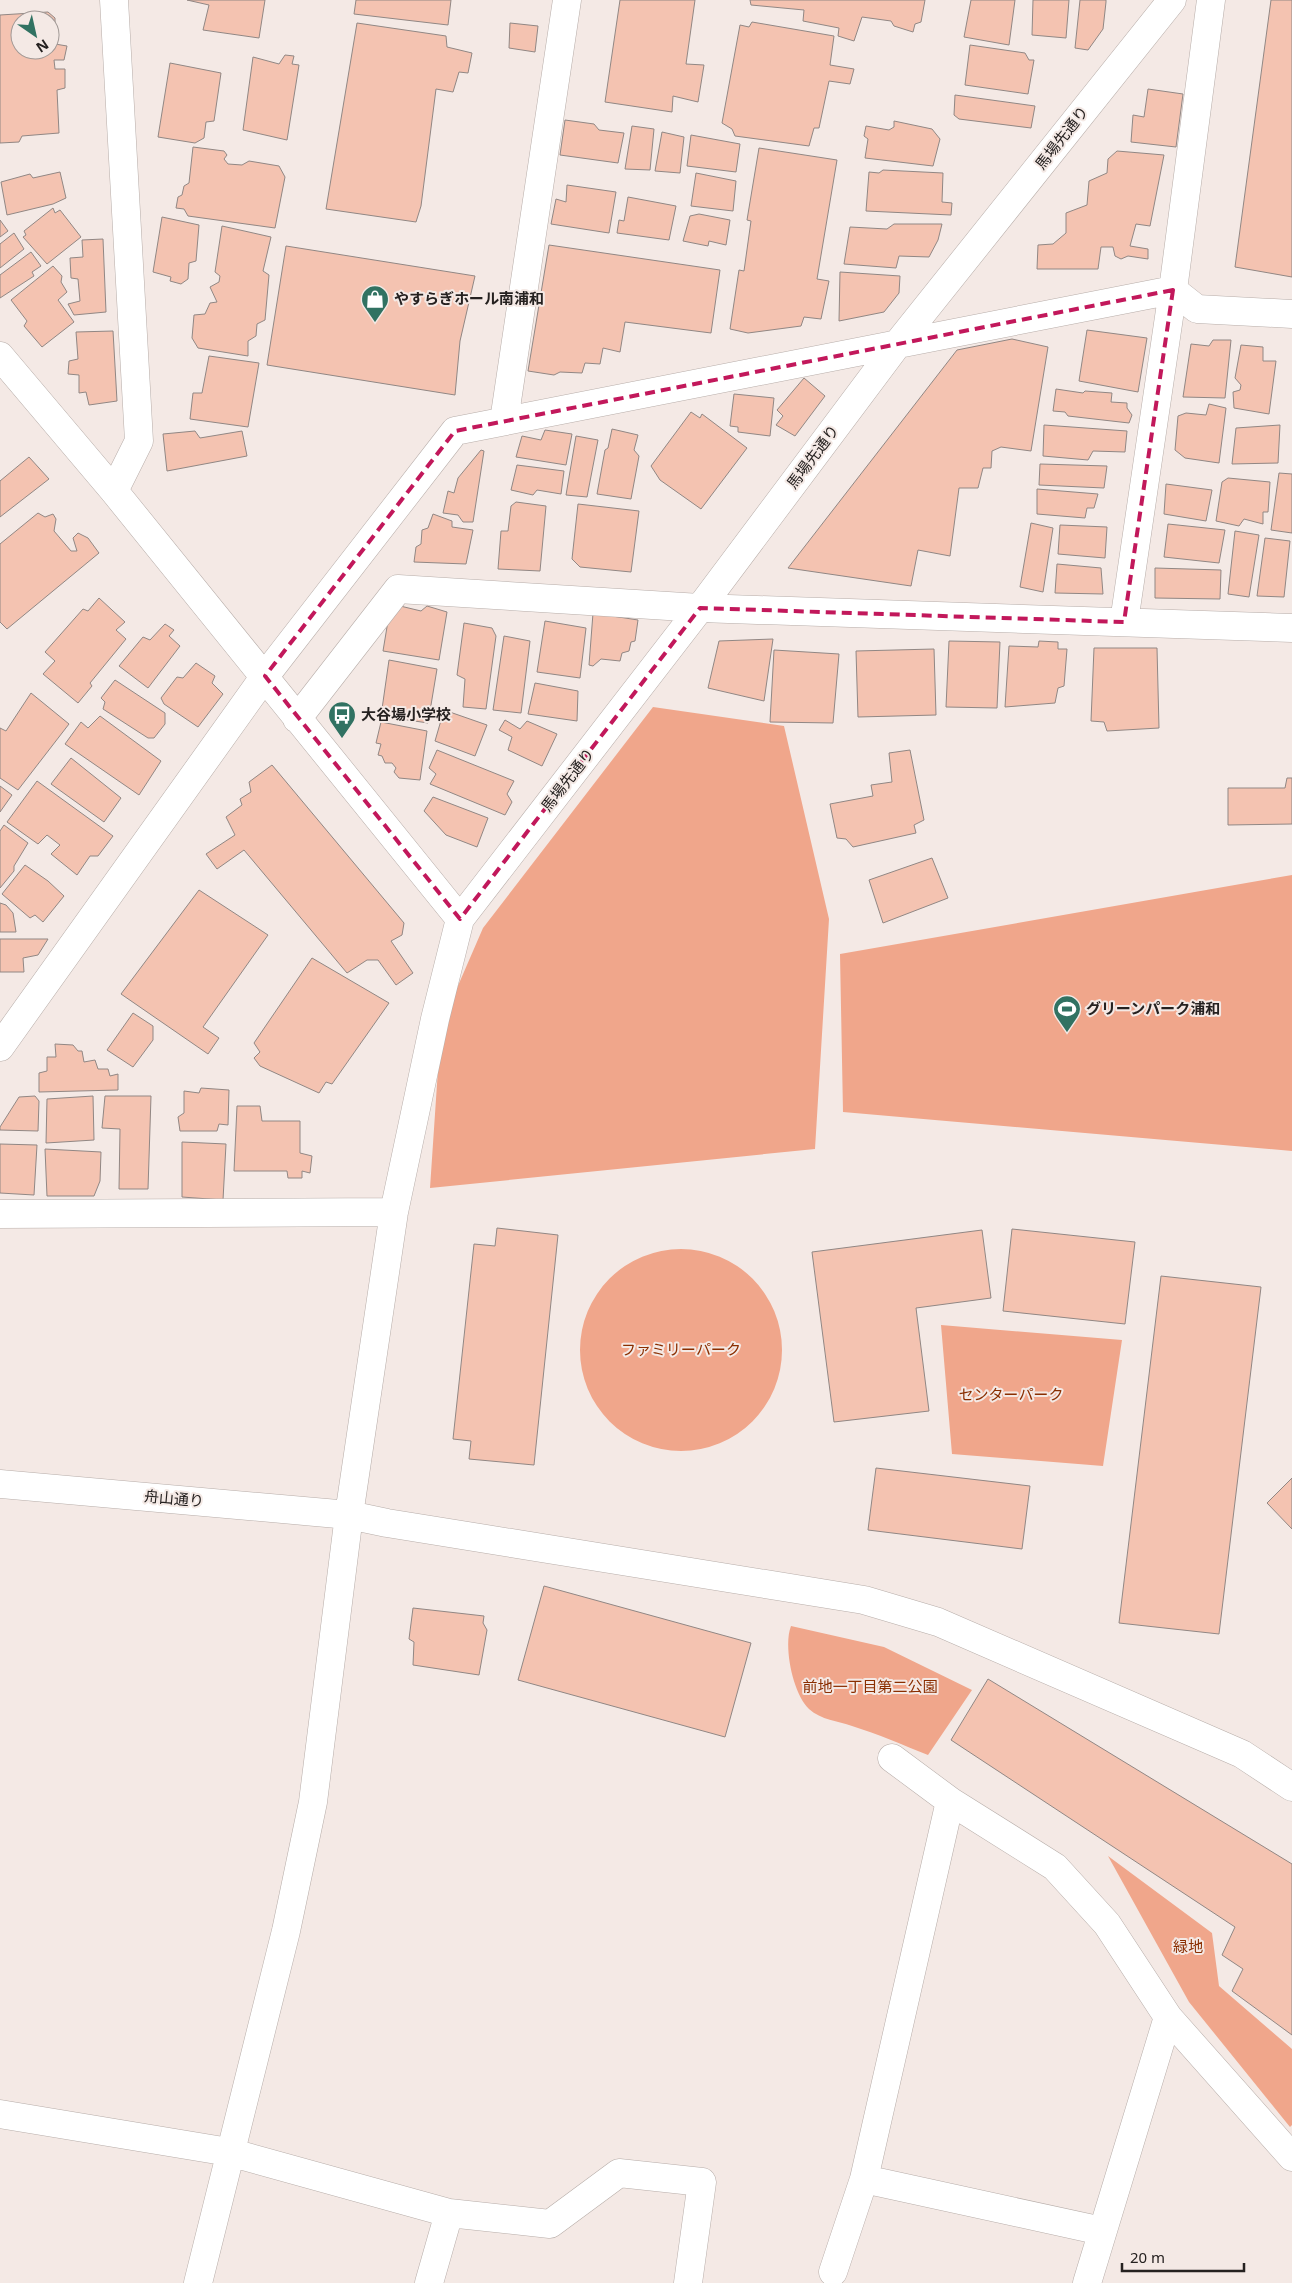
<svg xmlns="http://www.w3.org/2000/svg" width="1292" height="2283" viewBox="0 0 1292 2283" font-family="'Noto Sans','Noto Sans JP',sans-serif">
	<rect width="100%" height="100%" fill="#f4e9e5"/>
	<!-- green -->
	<path fill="#f0a68b" d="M653,707L784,726L829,919L815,1149L430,1188L441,1025L483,928Z
		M1292,875V1151L843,1112L840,954Z
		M580 1350a101 101 0 1 1 202 0a101 101 0 1 1-202 0Z
		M941,1325L1122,1340L1103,1466L952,1454Z
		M791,1626L884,1647L972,1690L928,1755C903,1745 878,1734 852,1726C838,1721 821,1720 809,1709C793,1694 783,1646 791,1626Z
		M1108,1856L1212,1933L1219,1986L1292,2049V2125L1290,2127L1189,2002Z"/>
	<!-- building -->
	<path fill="#f4c3b1" stroke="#918784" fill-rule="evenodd" d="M187,0H265L259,38L203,30L209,5Z
		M356,0H451L448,25L354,14Z
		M620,0H695L686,64L704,65L698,102L673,96L672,112L605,102Z
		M750,0H925L921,22L915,24L913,32L894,26L891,21L862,17L854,41L838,36L839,28L803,21L804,10L751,5Z
		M971,0H1015L1009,45L964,37Z
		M1033,0H1069L1066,38L1032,35Z
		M1080,0H1106V2L1103,29L1088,50L1075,48Z
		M1271,0H1292V277L1235,267Z
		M48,12L55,18V44L67,46L64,60H54L55,69H65V88L57,90L59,133L22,136L19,142L0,143V15ZM20,20H50V50H20Z
		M752,22L834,36L830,65L854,69L850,84L829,81L819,128H814L809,146L735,136L732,129L722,123L740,25L749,27Z
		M357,23L446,36L447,47L472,53L468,73L459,72L453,92L436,89L421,206L416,222L326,209Z
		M510,23L538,26L535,52L509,48Z
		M970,45L1025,53L1029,60H1034L1028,94L965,85Z
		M285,55L294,56L292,64L299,65L287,140L243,130L253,57L279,64Z
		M170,63L221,73L214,121L206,122L204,138L195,143L158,137Z
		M1148,89L1183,94L1176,147L1131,142L1133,115L1144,117Z
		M955,95L1035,106L1031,128L959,119L954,115Z
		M565,120L594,124L599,130L624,133L618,163L560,155Z
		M894,121L932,129L940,139L933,166L865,158L868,139L864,136L866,126L889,130L894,127Z
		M632,126L654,129L650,170L625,169Z
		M662,132L684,137L680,173L655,171Z
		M691,135L740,144L736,172L687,166Z
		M193,147L224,151L227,155L224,159L228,164L242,165L249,161L279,166L285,177L275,228L188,216L184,209L176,208L178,197L182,195L184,186L189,183Z
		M759,148L837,160L817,279L829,281L821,319L804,317L801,326L748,333L730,329L739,270L744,271L751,221L747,220Z
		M1117,151L1164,155L1150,226L1136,224L1130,246L1148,249V259L1128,256L1121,259L1115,256L1113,247H1101L1098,269H1037L1038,245L1053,244L1066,233V213L1087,205L1089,181L1107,173L1108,159Z
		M883,170L943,173L942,202L952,203L951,215L866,211L869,172L879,173Z
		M60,172L66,198L53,204L7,215L1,182L30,174L33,178Z
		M696,173L736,181L733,211L691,206Z
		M567,185L616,192L609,233L551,224L556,199L566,202Z
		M628,197L676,206L669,240L617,233L619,220L624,221Z
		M53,208L55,213L60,210L81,237L47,264L23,237L26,235L24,231Z
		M699,214L730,220L726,245L709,241L708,246L683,241L690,216Z
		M162,217L199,225L196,261L189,263L188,279L181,284L170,281L171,277L153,272Z
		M0,220L8,231L0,237Z
		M894,224H942L938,240L929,257L899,256L896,268L844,264L850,227L887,229Z
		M222,226L271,237L263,271L269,275L265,320L257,324L256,336L248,341V356L198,348L192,338L194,315L205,314L210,303L217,302L210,287L219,282L220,276L215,272Z
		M14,233L24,249L0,268V244Z
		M103,239L106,312L74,315L68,304L80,301L78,279L71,278L70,258L83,257L82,240Z
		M549,245L720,270L711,333L625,322L620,352L603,348L600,364L585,363L582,373L560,372L554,375L528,371Z
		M286,246L475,276L460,341L455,395L267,365Z
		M31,252L41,266L32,272L34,276L0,298V275Z
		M53,266L62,276L61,282L67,292L58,300L74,322L42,347L24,326L27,321L11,300Z
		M840,272L900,276L899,293L884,312L839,321Z
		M1087,330L1147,338L1138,392L1079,381Z
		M113,331L117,401L89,405L86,392L79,393V375L68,374L69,361L78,359L76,332Z
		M1012,339L1048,347L1031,451L1001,447L992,451L991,468H983L978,488H959L950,556L918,550L911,586L788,568L957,350Z
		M1213,340H1231L1225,398L1183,397L1191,344L1209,346Z
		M1241,345L1263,347V361H1276L1269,414L1234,408L1233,392L1240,390L1241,385L1235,378Z
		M209,356L259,363L248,427L190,419L193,393H202Z
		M804,378L825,396L795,436L776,425L783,416L777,410Z
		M1056,389L1083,393L1085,391L1112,393L1111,402L1127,403V408L1132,415L1129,423L1068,416L1065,412L1053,411Z
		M734,394L774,398L770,436L738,432V427L730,426Z
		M1209,404L1226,408L1219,463L1185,458L1175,450L1178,416L1186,413L1206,415Z
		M691,412L700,418L702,414L747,448L701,509L660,480L651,466Z
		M1044,425L1127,431L1125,452L1093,451L1088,460L1043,456Z
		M1280,425L1278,463L1232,464L1236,428Z
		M612,429L638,435L634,450L639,456L631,499L597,494L605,450L608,448Z
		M545,430L572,434L566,465L516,457L522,436L541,440Z
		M195,431L200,438L242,431L247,456L167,471L163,434Z
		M576,436L598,440L587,497L566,495Z
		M481,450L484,451L473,522H463L458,515L443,513L448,491L454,493L458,478Z
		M29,457L49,479L0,517V481Z
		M1040,464L1107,466L1104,488L1039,485Z
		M517,465L564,471L561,494L537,490L533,495L511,490Z
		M1279,473L1292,474V533L1271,530Z
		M1228,478L1270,482L1268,512H1263V524L1244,519L1239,526L1216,521L1222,482Z
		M1166,484L1212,490L1206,521L1164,514Z
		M1037,489L1098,494L1094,508H1087L1085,518L1037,514Z
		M516,502L546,506L540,571L498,569L501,531H508L511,506Z
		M578,504L639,511L631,572L580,567L572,559Z
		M38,513L45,517L53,514L56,519L54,531L71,551H77L73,538L78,533L88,538L99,553L7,629L0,622V544Z
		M433,514L452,521V527L473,530L466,564L414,562L416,547L421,544L422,530L428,528Z
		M1031,523L1053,528L1043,592L1020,587Z
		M1168,524L1225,530L1219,563L1164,557Z
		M1060,525L1107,527L1105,558L1058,554Z
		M1235,531L1259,535L1249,597L1228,594Z
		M1265,538L1290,541L1284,597L1257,596Z
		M1057,564L1101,568L1103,594L1055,593Z
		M1155,568L1221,570L1220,599L1155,598Z
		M99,598L125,622L116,630L126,639L90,683L92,686L78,703L43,674L55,661L45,652L83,609L88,611Z
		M396,605L421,611L427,606L447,612L439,660L383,651L389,615Z
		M593,613L638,620L635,641L631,642L629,651L622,653L620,661L601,659L593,666L589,665Z
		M545,621L586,628L580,678L537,672Z
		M464,623L492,628L496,636L486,709L463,707L465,679L457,675Z
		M165,624L174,630L169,636L180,646L148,688L119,666L143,637L150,640Z
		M504,636L530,641L521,713L493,710Z
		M773,639L764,701L708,688L719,641Z
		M949,641L1000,642L997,708L946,707Z
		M1039,641L1058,642V649H1067L1064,686L1058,688L1055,703L1005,707L1009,646L1038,647Z
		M1094,648H1157L1159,728L1107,731L1104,722L1091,721Z
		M934,649L936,715L858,717L856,651Z
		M774,650L839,654L833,723L770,722Z
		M389,660L437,669L428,723L381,716Z
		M196,663L215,676L212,683L223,694L198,727L164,704L161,698L177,677L183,678Z
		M115,680L165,713V724L154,738H148L103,709L105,702L101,698Z
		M535,683L578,691L577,721L528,714Z
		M31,693L69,724L18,790L0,778V728L6,731Z
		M444,710L487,725L475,756L435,741Z
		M100,716L161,761L139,795L65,744L81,722L88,728Z
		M505,720L520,729L527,721L557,734L542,766L508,750L512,737L499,730Z
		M381,722L427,731L420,780L399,778L394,772L396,768L392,763H385L382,756L378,755L381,744L376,743Z
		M437,750L514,781L507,794L512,802L505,815L430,784L436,774L429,768Z
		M910,750L924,820L914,825L916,833L853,847L846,839L837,838L830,804L873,796L871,785L892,782L889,753Z
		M71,758L121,798L104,822L51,784Z
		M272,765L404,923L402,935L391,941L413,973L396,985L378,960H367L347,973L244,850L217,869L206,854L235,835L226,817L242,805L240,799L251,792L249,782Z
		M1287,778H1292V824L1228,825V788H1285Z
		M37,781L113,836L98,856H90L77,875L51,854L60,845L47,835L38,844L7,822Z
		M0,786L12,795L0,812Z
		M433,797L488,818L477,847L446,835L424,811Z
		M4,825L28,843L14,866V871L0,888V831Z
		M932,858L948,898L883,923L869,880Z
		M25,865L48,881L64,896L43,922L35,915L30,918L2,894Z
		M199,890L268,935L203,1027L219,1038L208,1054L121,994Z
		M0,903L6,905L13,913L16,932H0Z
		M0,939H48L38,955L23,958L24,972H0Z
		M312,958L389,1003L332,1084L326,1082L319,1093L260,1066L254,1058L260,1052L254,1043Z
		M133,1013L153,1026V1040L133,1067L107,1050Z
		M55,1044L73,1045L78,1051H82L84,1062L95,1060L98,1069H108L110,1076L118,1074V1090L39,1092V1073L47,1071V1057H56Z
		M201,1088L229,1090L228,1125L219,1124L217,1131H180L178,1117L184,1113V1091L199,1093Z
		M35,1096L39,1101L38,1131L0,1130V1127L19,1097Z
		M93,1096L94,1140L46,1143L47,1099Z
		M105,1096H151L148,1189H119L120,1129L102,1128Z
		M237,1106H260L262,1121H300V1153L312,1156L310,1173L302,1171V1178H288L287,1171H234Z
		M182,1142L226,1144L223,1200L182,1197Z
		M0,1144L37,1145L34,1195L0,1193Z
		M45,1149L101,1152L100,1181L94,1196H47Z
		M497,1228L558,1235L534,1465L469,1459L471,1441L453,1439L474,1244L495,1246Z
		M1012,1229L1135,1242L1125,1324L1003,1311Z
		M982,1230L991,1298L916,1308L929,1411L834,1422L812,1252Z
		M1161,1276L1261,1287L1219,1634L1119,1623Z
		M876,1468L1030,1486L1022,1549L868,1530Z
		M1292,1478V1529L1267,1503Z
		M544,1586L751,1643L725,1737L518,1680Z
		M413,1608L484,1616L483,1623L487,1630L479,1675L413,1665L414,1642L409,1639Z
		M988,1679L1292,1864V2035L1232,1991L1243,1969L1222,1955L1235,1927L951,1740Z"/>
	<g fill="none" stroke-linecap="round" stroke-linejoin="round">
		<!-- minor casing -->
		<g stroke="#b7ada9" stroke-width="29">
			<path id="minor" d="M114,0L139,441L114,491
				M0,356L114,491L460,919L435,1019L394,1212L349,1515L313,1802L286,1931L198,2283
				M504,421L567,0
				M1124,622L1173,290L1211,0
				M297,719L398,589L700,608L1292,628
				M460,919L700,608L899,342L1172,0
				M0,1047L265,676L455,431L1173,290L1197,309L1292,314
				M0,1214L394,1212
				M0,1484L349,1515L387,1523L864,1600L938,1622L1242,1754L1292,1787
				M892,1758L950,1801L1055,1867L1107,1924L1168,2017
				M0,2114L229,2152L449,2213L429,2283
				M864,2179L1102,2231
				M449,2213L550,2224L619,2173L702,2182L688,2283
				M833,2272L864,2179L950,1801
				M1087,2283L1168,2017L1292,2157"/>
		</g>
		<!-- minor -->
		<use href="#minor" stroke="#fff" stroke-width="28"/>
	</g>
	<!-- marked area -->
	<path fill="none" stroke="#c2185b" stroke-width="4" stroke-dasharray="10 6" stroke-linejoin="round" d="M1173,290L1124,622L700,608L460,919L265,676L455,431Z"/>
	<!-- icons -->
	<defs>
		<g id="shop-pin" transform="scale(1.4375)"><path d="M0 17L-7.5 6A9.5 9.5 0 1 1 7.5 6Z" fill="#317262" stroke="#f4e9e5"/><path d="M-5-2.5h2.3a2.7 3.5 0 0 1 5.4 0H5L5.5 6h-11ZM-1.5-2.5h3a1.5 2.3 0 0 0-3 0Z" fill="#fff"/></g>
		<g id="bus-pin" transform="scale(1.4375)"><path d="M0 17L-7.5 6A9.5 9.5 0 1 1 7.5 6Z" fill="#317262" stroke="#f4e9e5"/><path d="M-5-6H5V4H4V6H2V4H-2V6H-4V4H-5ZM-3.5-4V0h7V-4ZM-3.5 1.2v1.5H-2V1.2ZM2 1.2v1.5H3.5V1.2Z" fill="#fff"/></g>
		<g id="stadium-pin" transform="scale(1.4375)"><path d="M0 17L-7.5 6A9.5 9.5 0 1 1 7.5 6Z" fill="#317262" stroke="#f4e9e5"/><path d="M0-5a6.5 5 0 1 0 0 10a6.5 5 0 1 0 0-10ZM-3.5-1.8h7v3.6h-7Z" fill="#fff"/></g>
	</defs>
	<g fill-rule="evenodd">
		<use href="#shop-pin" x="375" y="299"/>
		<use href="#bus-pin" x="342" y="715"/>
		<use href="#stadium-pin" x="1067" y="1009"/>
	</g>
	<g text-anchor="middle" stroke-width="4" stroke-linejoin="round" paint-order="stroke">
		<!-- street labels -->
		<g font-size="15" fill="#252120" stroke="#f4e9e5">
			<text transform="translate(1062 138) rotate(-52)" y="5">馬場先通り</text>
			<text transform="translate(813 457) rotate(-53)" y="5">馬場先通り</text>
			<text transform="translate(568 780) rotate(-52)" y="5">馬場先通り</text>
			<text transform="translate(174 1499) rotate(5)" y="5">舟山通り</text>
		</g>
		<!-- poi labels -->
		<g font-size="15" font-weight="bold" fill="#252120" stroke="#f4e9e5" text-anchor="start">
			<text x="394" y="304">やすらぎホール南浦和</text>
			<text x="361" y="720">大谷場小学校</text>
			<text x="1086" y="1014">グリーンパーク浦和</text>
		</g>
		<!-- park labels -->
		<g font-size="15" fill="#8a2e00" stroke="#f4e9e5">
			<text x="681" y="1355">ファミリーパーク</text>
			<text x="1011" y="1400">センターパーク</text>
			<text x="870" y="1692">前地一丁目第二公園</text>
			<text x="1188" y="1952">緑地</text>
		</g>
	</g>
	<!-- north arrow -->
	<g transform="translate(35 35) rotate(146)"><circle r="24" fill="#f4e9e5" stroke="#a19996"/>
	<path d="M0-4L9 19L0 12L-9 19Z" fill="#317262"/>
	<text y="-8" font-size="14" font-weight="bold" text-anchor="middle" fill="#252120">N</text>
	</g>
	<!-- scale -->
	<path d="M1122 2263v8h122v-8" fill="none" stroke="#252120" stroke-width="2.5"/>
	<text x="1130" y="2263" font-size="15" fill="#252120" stroke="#f4e9e5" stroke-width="4" paint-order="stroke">20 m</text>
</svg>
